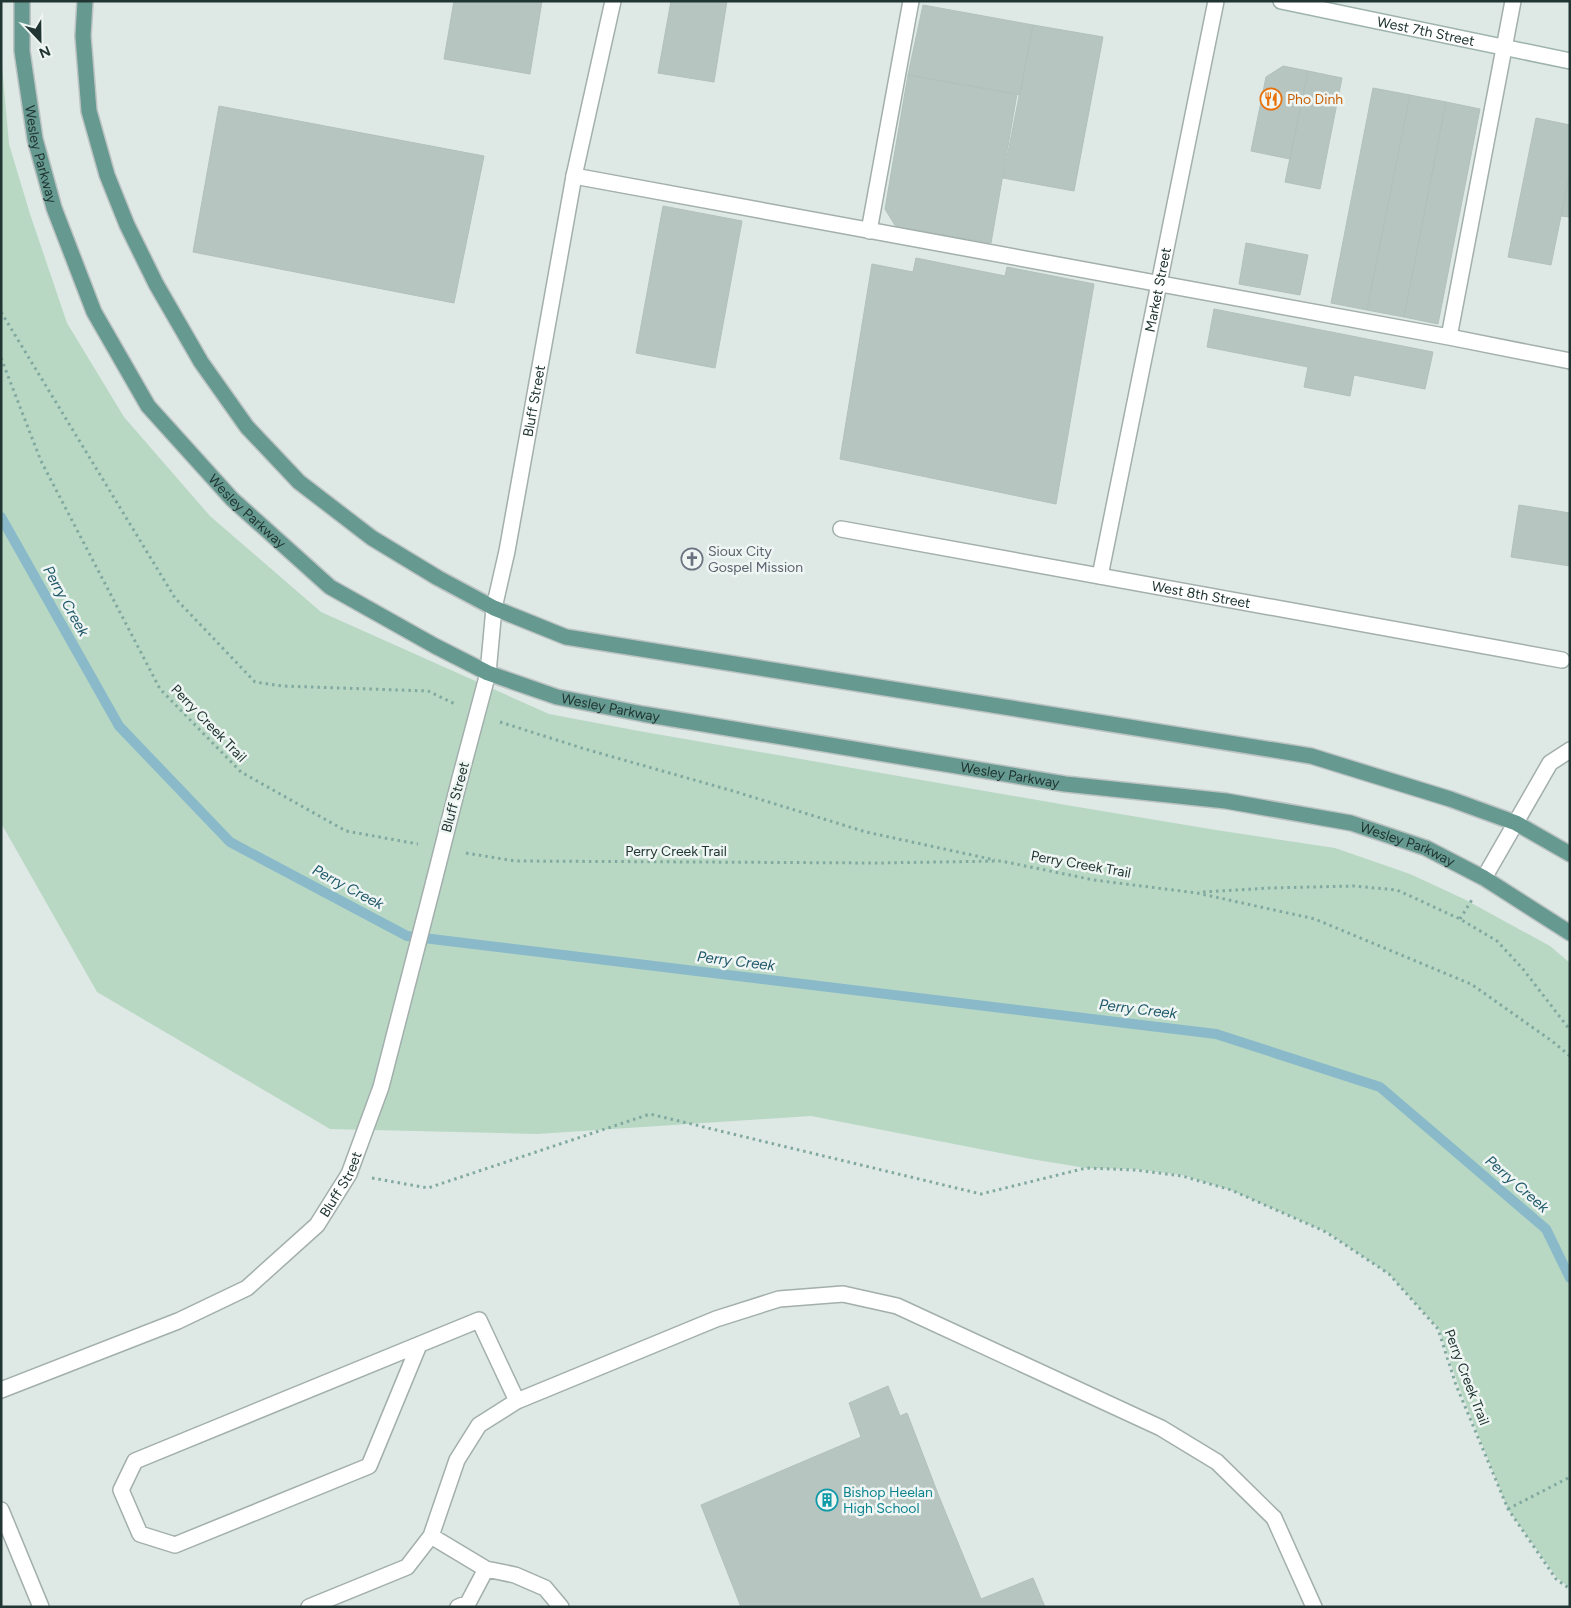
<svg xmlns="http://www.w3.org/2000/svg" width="1571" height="1608" viewBox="0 0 1571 1608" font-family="Figtree,sans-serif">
	<rect width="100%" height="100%" fill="#dee8e5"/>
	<!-- green -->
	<path fill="#b8d8c4" d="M1,55L9,144L30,214L67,323L124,417L210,516L321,612L549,714L639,731L1066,805L1216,830L1335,848L1410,874L1464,899L1550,946L1570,963V1588L1557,1578L1508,1509L1458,1384L1439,1329L1389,1274L1327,1232L1231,1190L1182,1175L1135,1169L1086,1168L1031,1159L811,1116L537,1134L330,1129L97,992L1,823Z"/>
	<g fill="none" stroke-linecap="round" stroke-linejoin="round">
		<!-- stream -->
		<path stroke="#8abac9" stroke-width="10" d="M1,517L119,726L230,842L407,936L1216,1034L1380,1087L1546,1229L1570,1278"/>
	</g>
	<!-- building -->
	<path fill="#b7c5c1" stroke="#b1c1bc" d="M454,1H542L530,74L444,59Z
		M671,1H727L714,82L658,73Z
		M923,5L1033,25L1020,95L908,75Z
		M1033,25L1103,37L1074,191L1003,178Z
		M1283,66L1308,71L1290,159L1251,151L1266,77Z
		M1308,71L1342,78L1320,189L1285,182Z
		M908,75L1017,94L991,243L896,227L885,209Z
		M1373,88L1410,95L1367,310L1331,303Z
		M1410,95L1446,102L1404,317L1367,310Z
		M1446,102L1480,109L1438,324L1404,317Z
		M219,106L484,156L454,303L193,252Z
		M1536,118L1570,125V172L1551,265L1508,257Z
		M1570,172V217L1561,216Z
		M663,206L742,221L715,368L636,353Z
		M1246,243L1308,255L1300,295L1239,284Z
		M916,258L1005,276L1007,267L1094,284L1056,504L840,459L872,264L913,272Z
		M1214,309L1433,352L1425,389L1354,375L1350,396L1304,387L1308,367L1207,347Z
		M1519,505L1570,513V566L1511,557Z
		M888,1386L900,1416L907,1413L938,1494L981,1599L1033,1578L1045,1607H741L701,1505L861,1437L849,1403Z"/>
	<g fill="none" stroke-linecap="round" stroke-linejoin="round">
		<!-- service casing -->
		<g stroke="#a2afac" stroke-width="18">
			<path id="service" d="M574,176L1449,337L1570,361
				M869,231L911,1
				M1449,337L1513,1
				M419,1345L369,1466L175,1545L140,1534L121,1490L135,1461L479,1320L517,1401
				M431,1536L486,1569L515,1575L545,1588L561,1607
				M309,1607L407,1567L431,1536L457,1460L479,1425L517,1401L716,1319L779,1299L843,1294L897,1306L1161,1428L1217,1462L1274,1518
				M458,1607L468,1603L486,1569"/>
		</g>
		<!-- minor casing -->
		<g stroke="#a2afac" stroke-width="18">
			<g id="minor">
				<path id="s1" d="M841,529L1562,660"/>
				<path id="s2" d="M1100,576L1216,1"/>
				<path id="s3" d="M460,778L488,673L494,608L507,551L574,176L613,1"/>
				<path d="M1484,878L1550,763L1570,750"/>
				<path id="s4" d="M1,1390L178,1321L247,1288L317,1225L349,1174L381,1087L434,881"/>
				<path d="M1,1510L41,1607"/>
				<path d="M1274,1518L1314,1607"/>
			</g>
		</g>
		<!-- secondary casing -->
		<g stroke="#9eb3ad" stroke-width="18">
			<g id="secondary">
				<path id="s5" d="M1281,1L1570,61"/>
			</g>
		</g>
		<!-- primary casing -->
		<g stroke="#bcc3c2" stroke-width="18">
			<g id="primary">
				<path id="s6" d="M22,1V51L35,139L54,208L94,312L148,406L232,499L330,587L435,646L488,673L557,697L643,714L1065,784L1226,801L1351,823L1426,848L1484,878L1570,933"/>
				<path d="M85,1L83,36L89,111L107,175L127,225L156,284L201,362L247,427L299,482L372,538L438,578L494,608L566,637L1311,756L1450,799L1516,823L1570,854"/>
			</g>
		</g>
		<!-- path -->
		<path stroke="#81a9a0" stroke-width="3" stroke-dasharray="2.5 4" stroke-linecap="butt" d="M1,312L175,598L255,682L282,686L428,691L455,704
			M1,358L41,461L160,689L241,772L346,831L418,844
			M500,722L585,749L733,791L866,832L995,860
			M466,853L515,861L877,863L1001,861L1094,880L1197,893L1315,919L1471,984L1552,1041L1570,1056
			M1203,892L1270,888L1354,886L1397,890L1460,919L1497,941L1523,969L1570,1030
			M1460,919L1473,898
			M372,1178L428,1188L650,1114L981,1194L1086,1168L1135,1170L1182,1176L1231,1190L1326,1232L1389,1274L1438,1329L1456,1385L1508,1509L1556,1579L1570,1589
			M1508,1509L1570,1477"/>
		<!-- service -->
		<use href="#service" stroke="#fff" stroke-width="15"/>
		<!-- minor -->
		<use href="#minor" stroke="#fff" stroke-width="15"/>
		<!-- secondary -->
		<use href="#secondary" stroke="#fff" stroke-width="15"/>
		<!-- primary -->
		<use href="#primary" stroke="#669a91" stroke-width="15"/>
		<!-- minor-bridge casing -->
		<g stroke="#a2afac" stroke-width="18" stroke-linecap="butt">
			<path id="minor-bridge" d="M434,881L460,778"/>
		</g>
		<!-- minor-bridge -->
		<use href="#minor-bridge" stroke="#fff" stroke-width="15"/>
	</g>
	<!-- icons -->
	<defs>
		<g id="restaurant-ring" transform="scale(1.125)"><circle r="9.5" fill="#eef5f2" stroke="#e8710a" stroke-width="1.5"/><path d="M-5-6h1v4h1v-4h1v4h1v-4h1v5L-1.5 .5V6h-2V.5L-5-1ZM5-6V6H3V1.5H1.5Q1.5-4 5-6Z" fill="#e8710a"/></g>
		<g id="church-ring" transform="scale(1.125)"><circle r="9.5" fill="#eef5f2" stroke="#6b7280" stroke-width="1.5"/><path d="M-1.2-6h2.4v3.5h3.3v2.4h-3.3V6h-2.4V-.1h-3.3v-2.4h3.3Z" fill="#6b7280"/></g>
		<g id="building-ring" transform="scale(1.125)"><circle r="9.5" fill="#eef5f2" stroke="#0f9aa8" stroke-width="1.5"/><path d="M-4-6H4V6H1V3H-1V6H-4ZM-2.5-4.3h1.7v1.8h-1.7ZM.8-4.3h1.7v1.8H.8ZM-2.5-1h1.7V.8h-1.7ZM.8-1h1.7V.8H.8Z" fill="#0f9aa8"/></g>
	</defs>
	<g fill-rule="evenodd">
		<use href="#restaurant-ring" x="1271" y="99"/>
		<use href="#church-ring" x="692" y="559"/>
		<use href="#building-ring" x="827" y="1500"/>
	</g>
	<g text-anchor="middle" stroke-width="5" stroke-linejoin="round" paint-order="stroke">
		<!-- street labels -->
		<g font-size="14" fill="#213632" stroke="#eef5f2">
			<text dy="5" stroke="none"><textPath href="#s5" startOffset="148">West 7th Street</textPath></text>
			<text dy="5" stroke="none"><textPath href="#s6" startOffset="155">Wesley Parkway</textPath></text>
			<text dy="5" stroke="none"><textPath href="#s2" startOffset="292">Market Street</textPath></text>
			<text dy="5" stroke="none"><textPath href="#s3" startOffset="385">Bluff Street</textPath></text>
			<text dy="5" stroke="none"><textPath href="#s6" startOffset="575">Wesley Parkway</textPath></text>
			<text dy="5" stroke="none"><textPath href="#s1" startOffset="366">West 8th Street</textPath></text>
			<text dy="5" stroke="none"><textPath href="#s6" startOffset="995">Wesley Parkway</textPath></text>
			<text transform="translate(209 723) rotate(46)" y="5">Perry Creek Trail</text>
			<text dy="5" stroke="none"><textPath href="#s6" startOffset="1400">Wesley Parkway</textPath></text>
			<text transform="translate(455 797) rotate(-75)" y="5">Bluff Street</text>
			<text dy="5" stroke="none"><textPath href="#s6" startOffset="1805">Wesley Parkway</textPath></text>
			<text x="676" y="856">Perry Creek Trail</text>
			<text transform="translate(1081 864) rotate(10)" y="5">Perry Creek Trail</text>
			<text dy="5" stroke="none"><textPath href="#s4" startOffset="408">Bluff Street</textPath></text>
			<text transform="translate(1467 1377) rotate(69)" y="5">Perry Creek Trail</text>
		</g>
		<!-- food labels -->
		<g font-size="14" fill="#c56008" stroke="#eef5f2" text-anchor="start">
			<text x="1287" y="104">Pho Dinh</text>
		</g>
		<!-- worship labels -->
		<g font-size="14" fill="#5b616d" stroke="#eef5f2" text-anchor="start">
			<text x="708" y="556">Sioux City<tspan x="708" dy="16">Gospel Mission</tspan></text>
		</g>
		<!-- culture labels -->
		<g font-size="14" fill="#0d838f" stroke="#eef5f2" text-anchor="start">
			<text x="843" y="1497">Bishop Heelan<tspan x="843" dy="16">High School</tspan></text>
		</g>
		<!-- water labels -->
		<g font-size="15" font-style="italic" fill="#21596c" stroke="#eef5f2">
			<text transform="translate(66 601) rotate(61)" y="5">Perry Creek</text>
			<text transform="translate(348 887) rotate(28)" y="5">Perry Creek</text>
			<text transform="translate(736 961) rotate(7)" y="5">Perry Creek</text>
			<text transform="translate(1138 1009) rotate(7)" y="5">Perry Creek</text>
			<text transform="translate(1517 1184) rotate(41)" y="5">Perry Creek</text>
		</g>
	</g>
	<!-- border -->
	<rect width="1571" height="1608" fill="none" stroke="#213632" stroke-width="5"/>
	<!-- north arrow -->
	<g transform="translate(40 40) rotate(158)" stroke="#eef5f2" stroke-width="4" paint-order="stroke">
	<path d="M0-4L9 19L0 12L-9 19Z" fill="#213632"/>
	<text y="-8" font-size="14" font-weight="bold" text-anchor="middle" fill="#213632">N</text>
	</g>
</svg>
